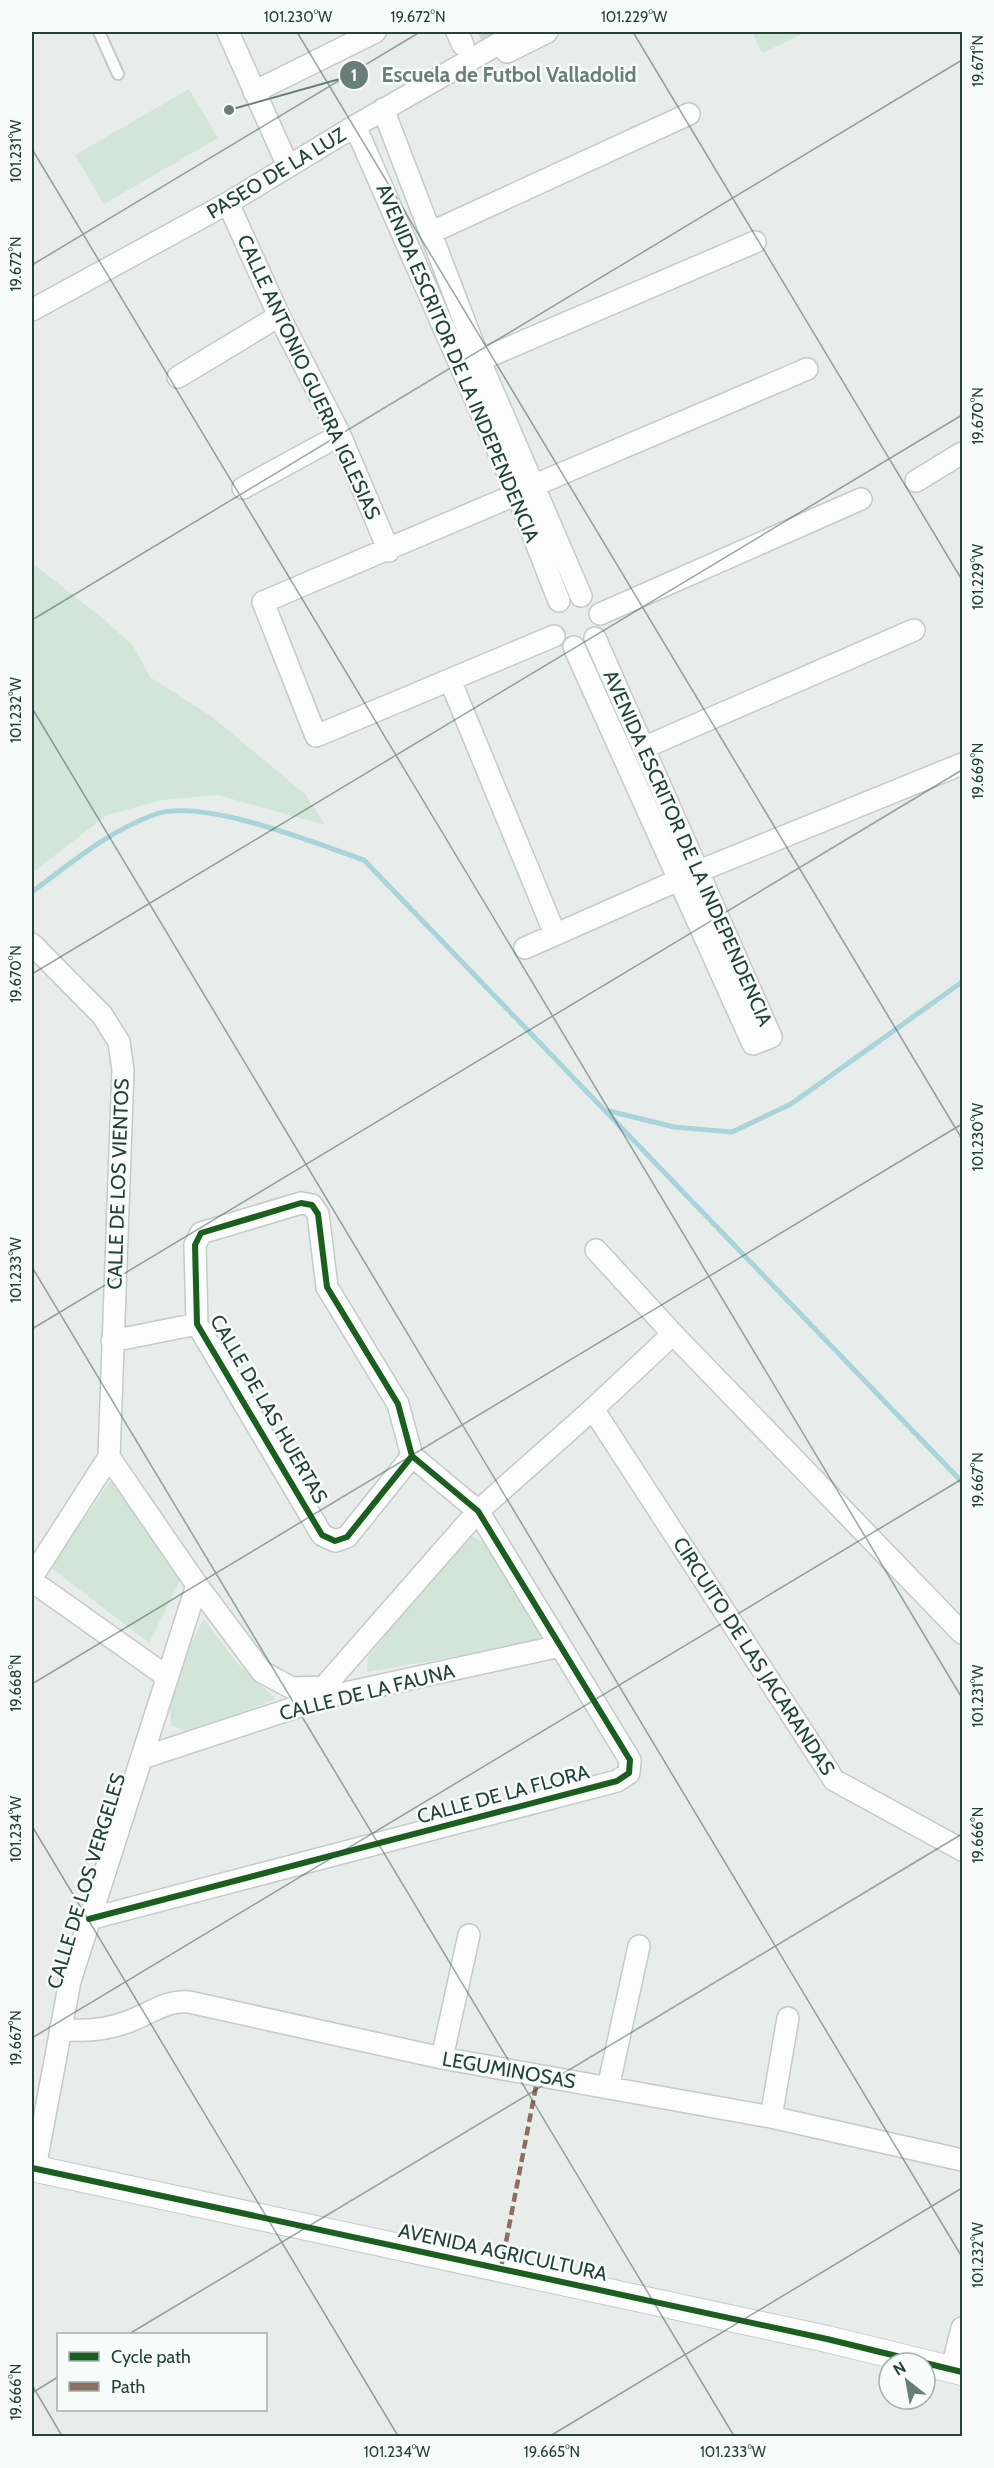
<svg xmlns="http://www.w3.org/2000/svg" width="994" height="2468" viewBox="0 0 994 2468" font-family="Cabin,sans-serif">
	<rect width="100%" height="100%" fill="#e8edeb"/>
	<!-- green -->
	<path fill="#d1e6d8" d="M752,32H807L762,53Z
		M189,89L218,138L104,204L75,155Z
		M32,563L105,620L133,646L151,678L211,716L306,795L325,825L218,795L162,800L107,815L32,873Z
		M111,1480L181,1579L149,1643L50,1567Z
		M470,1535L491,1546L545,1641L367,1672L368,1656Z
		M204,1619L236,1662L276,1699L188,1733L171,1725L170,1682Z"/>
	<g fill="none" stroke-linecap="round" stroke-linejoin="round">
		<!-- stream -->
		<path stroke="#a9d4db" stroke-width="5" d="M32,892C71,863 110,830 156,814C204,798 315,843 364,860L962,1482
			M609,1111L674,1127L732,1132L791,1104L962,982"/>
	</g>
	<!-- building -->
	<path fill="#cfd4d2" d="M477,32H507L484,44Z"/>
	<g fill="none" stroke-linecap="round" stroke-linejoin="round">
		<!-- service casing -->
		<g stroke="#c5cac8" stroke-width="14">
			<path id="service" d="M99,32L118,74"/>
		</g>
		<!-- minor casing -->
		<g stroke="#c5cac8" stroke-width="24">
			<path id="minor" d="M228,32L288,166
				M457,32L463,45
				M507,52L547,32
				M254,92L375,32
				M383,109L479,359L581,596
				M355,126L517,494L559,601
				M228,203L279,316L340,435L389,551
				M432,232L689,114
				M32,310L228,203L355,126L519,32
				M466,366L755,242
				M178,377L279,316
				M916,481L962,453
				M535,485L807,369
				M243,488L340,435
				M517,494L263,602L316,736L554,636
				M600,614L861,499
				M574,647L753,1044L771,1037L595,638
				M450,680L555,934
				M643,748L914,630
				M32,944L102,1015L119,1042L123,1070L109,1457L32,1577
				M525,948L699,871L962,764
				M596,1250L673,1334L962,1633
				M112,1341L197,1324
				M593,1409L834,1780L962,1850
				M109,1457L197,1585L262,1672L292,1688L324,1687
				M32,1581L166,1676
				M324,1687L478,1511L593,1409L673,1334
				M142,1758L327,1697L560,1646
				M89,1919L617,1781L629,1773L630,1760L478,1511L412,1456L398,1404L327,1287L318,1214L312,1205L301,1203L201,1233L195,1245L197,1324L322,1535L335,1541L347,1537L412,1456
				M60,2029C84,2032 107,2030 130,2021C151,2013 166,2000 189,2002L442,2058L771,2117L962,2160
				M442,2058L469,1935
				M608,2088L639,1946
				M771,2117L788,2018
				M35,2168L70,1981L197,1585
				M952,2368L962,2328"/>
		</g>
		<!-- tertiary casing -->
		<g stroke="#c5cac8" stroke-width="28">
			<path id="tertiary" d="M32,2168L827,2339L962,2372"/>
		</g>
		<!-- service -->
		<use href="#service" stroke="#fcfcfc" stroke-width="10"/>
		<!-- minor -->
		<use href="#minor" stroke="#fcfcfc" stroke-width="21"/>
		<!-- tertiary -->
		<use href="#tertiary" stroke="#fcfcfc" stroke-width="26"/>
		<!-- quiet -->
		<path stroke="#8d6e63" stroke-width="4.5" stroke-dasharray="9 4.5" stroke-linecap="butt" d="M501,2268L538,2076"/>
		<!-- cycleway casing -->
		<g stroke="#f7fbf9" stroke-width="10">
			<path id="cycleway" d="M89,1919L617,1781L629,1773L630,1760L478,1511L412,1456L398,1404L327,1287L318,1214L312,1205L301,1203L201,1233L195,1245L197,1324L322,1535L335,1541L347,1537L412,1456
				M32,2168L827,2339L962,2372"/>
		</g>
		<!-- cycleway -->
		<use href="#cycleway" stroke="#1b5e20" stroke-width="6"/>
	</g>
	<!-- ticks -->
	<path fill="none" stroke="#24423a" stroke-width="1.5" stroke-opacity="0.45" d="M297,32L962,1139M633,32L962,580M32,149L962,1698M32,265L420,32M32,620L962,60M32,708L962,2257M32,974L962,415M32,1267L734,2436M32,1329L962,770M32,1684L962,1124M32,1826L398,2436M32,2038L962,1479M129,2334L962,1834M32,2385L62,2436M32,2393L58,2377M550,2436L962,2188"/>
	<g text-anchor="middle" stroke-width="5" stroke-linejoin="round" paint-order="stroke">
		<!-- street labels -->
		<g font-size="20" fill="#24423a" stroke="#f7fbf9">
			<text transform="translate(276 173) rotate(-31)" y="7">PASEO DE LA LUZ</text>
			<text transform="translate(458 363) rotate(67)" y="7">AVENIDA ESCRITOR DE LA INDEPENDENCIA</text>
			<text transform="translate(309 377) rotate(65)" y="7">CALLE ANTONIO GUERRA IGLESIAS</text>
			<text transform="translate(688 848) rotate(66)" y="7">AVENIDA ESCRITOR DE LA INDEPENDENCIA</text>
			<text transform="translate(118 1184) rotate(-88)" y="7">CALLE DE LOS VIENTOS</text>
			<text transform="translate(269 1409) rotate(60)" y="7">CALLE DE LAS HUERTAS</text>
			<text transform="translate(754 1656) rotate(57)" y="7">CIRCUITO DE LAS JACARANDAS</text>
			<text transform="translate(367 1692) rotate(-14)" y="7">CALLE DE LA FAUNA</text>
			<text transform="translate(503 1794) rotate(-15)" y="7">CALLE DE LA FLORA</text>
			<text transform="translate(86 1881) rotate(-73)" y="7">CALLE DE LOS VERGELES</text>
			<text transform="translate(509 2070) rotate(10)" y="7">LEGUMINOSAS</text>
			<text transform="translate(503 2252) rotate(12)" y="7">AVENIDA AGRICULTURA</text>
		</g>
	</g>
	<!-- callouts -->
	<path fill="none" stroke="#697e78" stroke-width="2" d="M229 110L354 75"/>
	<g fill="#697e78" stroke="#f7fbf9" stroke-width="2">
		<circle cx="229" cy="110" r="6"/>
		<circle cx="354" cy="75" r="15"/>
	</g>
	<g font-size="18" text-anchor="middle" font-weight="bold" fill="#fff">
		<text x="354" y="81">1</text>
	</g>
	<g font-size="21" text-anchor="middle" font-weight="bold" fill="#697e78" stroke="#f7fbf9" stroke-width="5" stroke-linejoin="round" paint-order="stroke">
		<text x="509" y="82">Escuela de Futbol Valladolid</text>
	</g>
	<!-- border -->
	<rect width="994" height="2468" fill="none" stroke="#f7fbf9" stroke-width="66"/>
	<!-- legend -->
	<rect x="57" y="2333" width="210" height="78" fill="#f7fbf9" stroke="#a3b1ad" stroke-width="1.5"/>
	<rect x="69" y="2352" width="30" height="9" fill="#1b5e20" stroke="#a3b1ad" stroke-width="1.5"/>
	<text x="111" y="2363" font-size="18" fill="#24423a">Cycle path</text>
	<rect x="69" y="2382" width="30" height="9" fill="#8d6e63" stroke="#a3b1ad" stroke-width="1.5"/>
	<text x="111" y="2393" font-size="18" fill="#24423a">Path</text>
	<!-- north arrow -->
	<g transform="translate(907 2381) rotate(329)"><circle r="28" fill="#f7fbf9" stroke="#a3b1ad" stroke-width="1.5"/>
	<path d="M0-4.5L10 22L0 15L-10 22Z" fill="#697e78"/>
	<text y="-9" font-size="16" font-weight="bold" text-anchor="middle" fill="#24423a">N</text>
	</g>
	<rect x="33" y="33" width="928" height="2402" fill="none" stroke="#24423a" stroke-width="2"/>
	<g font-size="15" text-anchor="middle" fill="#24423a">
		<text x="298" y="22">101.230°W</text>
		<text x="418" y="22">19.672°N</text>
		<text x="634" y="22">101.229°W</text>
		<text transform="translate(978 61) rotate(-90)" y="5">19.671°N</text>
		<text transform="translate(16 151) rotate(-90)" y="5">101.231°W</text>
		<text transform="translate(16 264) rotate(-90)" y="5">19.672°N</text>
		<text transform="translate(978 416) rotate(-90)" y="5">19.670°N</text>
		<text transform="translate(978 577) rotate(-90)" y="5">101.229°W</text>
		<text transform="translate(16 710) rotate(-90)" y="5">101.232°W</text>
		<text transform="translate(978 771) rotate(-90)" y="5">19.669°N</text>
		<text transform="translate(16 974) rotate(-90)" y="5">19.670°N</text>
		<text transform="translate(978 1137) rotate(-90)" y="5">101.230°W</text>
		<text transform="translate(16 1270) rotate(-90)" y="5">101.233°W</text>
		<text transform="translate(978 1480) rotate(-90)" y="5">19.667°N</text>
		<text transform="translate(16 1683) rotate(-90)" y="5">19.668°N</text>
		<text transform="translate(978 1696) rotate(-90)" y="5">101.231°W</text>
		<text transform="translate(16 1829) rotate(-90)" y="5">101.234°W</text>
		<text transform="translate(978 1835) rotate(-90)" y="5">19.666°N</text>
		<text transform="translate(16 2038) rotate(-90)" y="5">19.667°N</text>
		<text transform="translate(978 2255) rotate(-90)" y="5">101.232°W</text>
		<text transform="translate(16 2392) rotate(-90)" y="5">19.666°N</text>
		<text x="397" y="2457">101.234°W</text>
		<text x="552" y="2457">19.665°N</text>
		<text x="733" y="2457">101.233°W</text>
	</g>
</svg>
